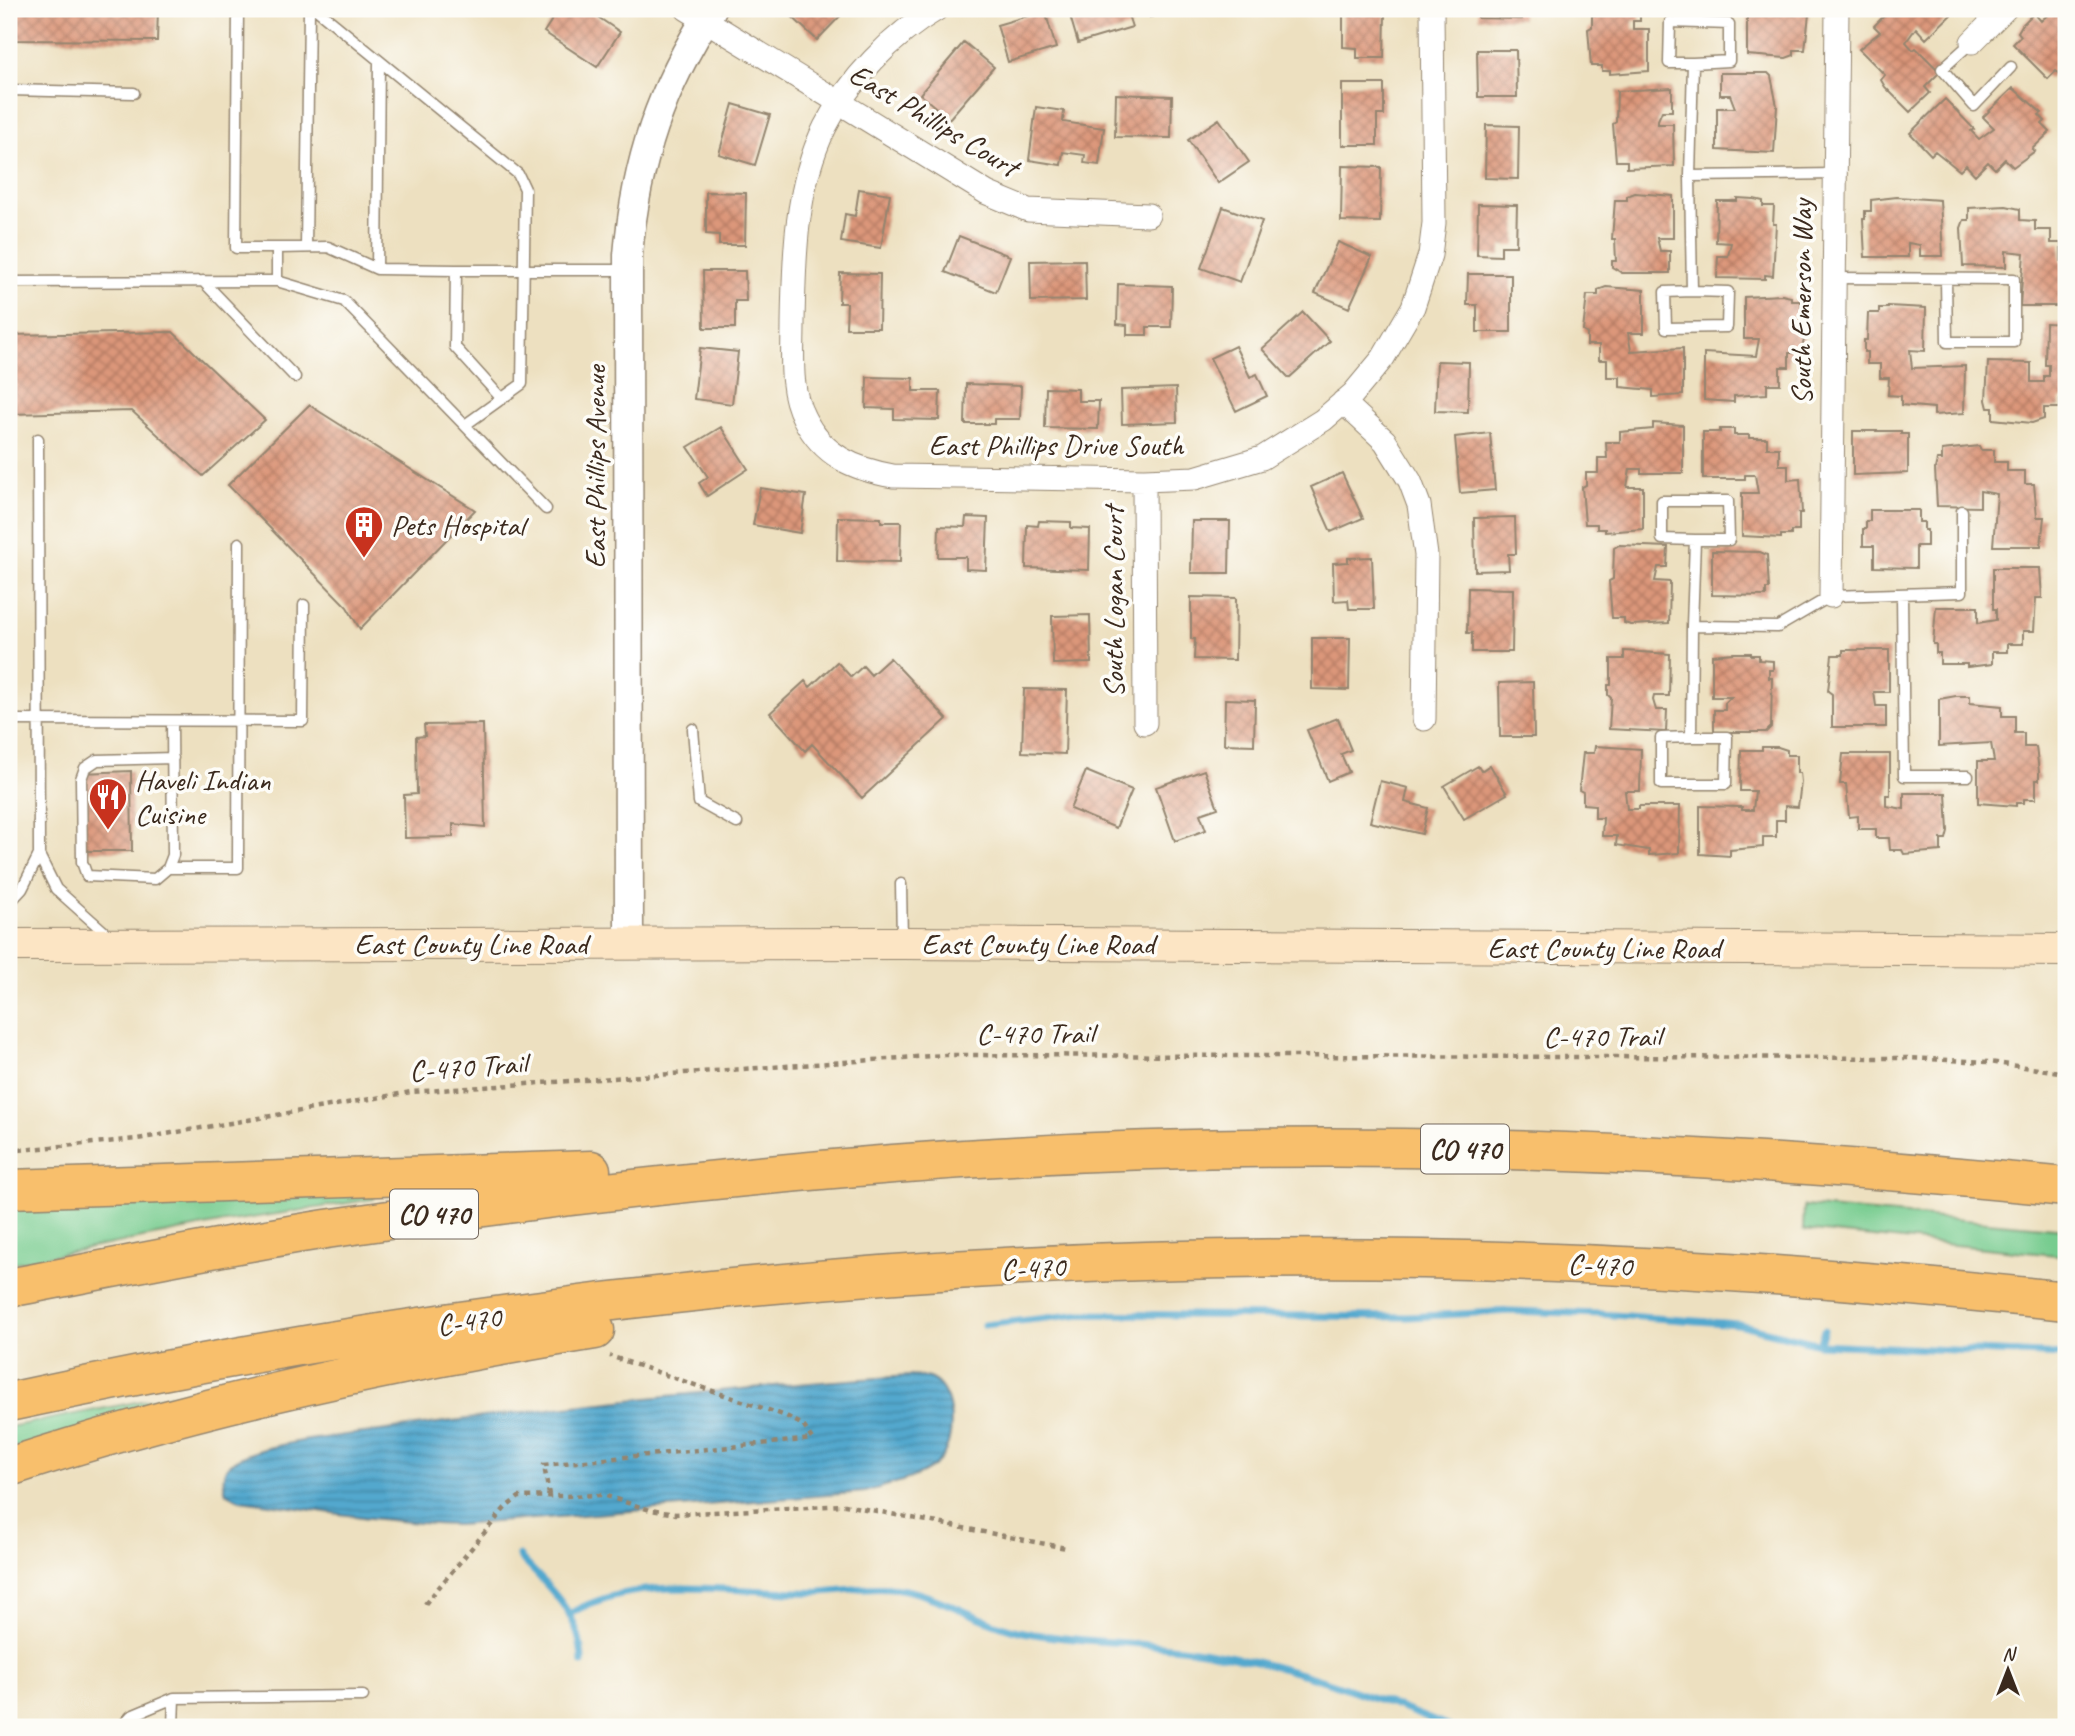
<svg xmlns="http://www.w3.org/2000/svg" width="2075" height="1736" viewBox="0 0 2075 1736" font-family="Caveat,sans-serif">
	<defs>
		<pattern id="water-rules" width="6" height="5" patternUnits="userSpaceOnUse" patternTransform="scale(1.75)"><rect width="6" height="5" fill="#52a8ce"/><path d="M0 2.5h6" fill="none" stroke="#4589a7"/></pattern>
		<pattern id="building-cross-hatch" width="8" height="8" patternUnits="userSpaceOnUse" patternTransform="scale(1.75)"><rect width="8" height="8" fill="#dc977a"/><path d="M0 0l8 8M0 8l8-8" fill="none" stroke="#b47b63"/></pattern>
	</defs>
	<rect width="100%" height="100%" fill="#fdfcf7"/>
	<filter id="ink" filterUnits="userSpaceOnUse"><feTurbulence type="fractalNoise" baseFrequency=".0143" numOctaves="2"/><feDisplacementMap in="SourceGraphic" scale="14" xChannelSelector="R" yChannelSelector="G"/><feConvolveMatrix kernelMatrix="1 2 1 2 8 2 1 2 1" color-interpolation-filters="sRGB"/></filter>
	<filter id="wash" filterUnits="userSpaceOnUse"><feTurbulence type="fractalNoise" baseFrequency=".00686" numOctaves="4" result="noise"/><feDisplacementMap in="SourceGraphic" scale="28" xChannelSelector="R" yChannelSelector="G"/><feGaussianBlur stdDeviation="1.57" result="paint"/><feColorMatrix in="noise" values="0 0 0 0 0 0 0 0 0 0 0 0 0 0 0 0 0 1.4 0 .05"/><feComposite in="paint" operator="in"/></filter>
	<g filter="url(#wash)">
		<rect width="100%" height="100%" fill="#ede0c0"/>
		<!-- green -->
		<path fill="#77cc8f" stroke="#597b56" stroke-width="2" d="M374,1194V1199L225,1222L9,1264V1207Z
			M1804,1206L2066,1229V1256L1803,1230Z
			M228,1384L230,1390L9,1449V1427Z"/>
		<!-- water -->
		<path fill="url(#water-rules)" stroke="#466976" stroke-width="2" d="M909,1376C916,1377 925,1376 931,1379C956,1391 956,1442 939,1461C922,1479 888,1484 865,1492L457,1525C384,1523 312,1509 240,1500L226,1493C223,1483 221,1471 230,1464C257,1442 344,1436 380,1431C556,1406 732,1387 909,1376Z"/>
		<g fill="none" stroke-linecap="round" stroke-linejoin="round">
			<!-- stream -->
			<path stroke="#52a8ce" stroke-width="7" d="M984,1325L1082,1314L1408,1317L1511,1311L1599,1314L1738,1324L1819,1344L2066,1355
				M1819,1344L1824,1330
				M519,1556C550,1588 582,1615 582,1663
				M571,1613C645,1571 738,1595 820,1592C852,1590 881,1583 914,1592C951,1602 985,1624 1023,1632C1083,1644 1146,1641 1207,1652C1291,1666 1370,1695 1449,1727"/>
		</g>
		<g id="blocks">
			<!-- building -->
			<path fill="url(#building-cross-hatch)" d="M9,9H158L157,41L9,40Z
				M559,9H586L620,32L597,67L544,32Z
				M788,9H847L817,40L786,11Z
				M1068,9H1126L1132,27L1078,43Z
				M1148,9H1182V10L1150,17Z
				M1343,9H1373V14H1385L1384,58H1357V48L1343,47Z
				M1478,9H1522V19L1478,18Z
				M1604,9H1640V21H1633V29H1649V71L1610,74V71H1602V66H1591L1588,29L1592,27V15H1604Z
				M1647,9H1689V15H1647Z
				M1763,9H1805L1809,14L1805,50H1794V55L1786,58L1747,55V13H1763Z
				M1877,9H1957L1926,39L1916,28L1906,42L1913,50L1916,48L1940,72L1925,87L1930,93L1910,112L1885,87L1881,80L1885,75L1859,49L1880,32L1874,26L1884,16Z
				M2054,9H2059L2066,16V70L2059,74L2056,71L2048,79L2013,44L2021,36L2018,32L2022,25L2034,13L2041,21Z
				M1045,11L1056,48L1008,62L997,25Z
				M964,42L994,67L949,119L920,94Z
				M1477,50H1516L1517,97H1478Z
				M1720,73H1768L1771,76L1777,106L1774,153L1717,150V108H1735L1730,95H1720Z
				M1342,84H1384V115H1377V145H1342Z
				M1672,88V111H1662L1658,120V124H1673L1674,166L1627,168V161H1616L1613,124L1616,122L1617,91Z
				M2013,88L2042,113L2039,115L2045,121L2042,124L2050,132L2032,149L2035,151L2013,167L2005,159L1995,169L1988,162L1975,175L1966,165L1960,171L1935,151L1931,155L1910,133L1945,99L1974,129L1971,131L1979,139L1994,128L1983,117Z
				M1116,94L1172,96L1171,138L1115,137Z
				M733,104L770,115L755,165L719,154Z
				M1036,107L1064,111L1063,122L1104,128L1099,165L1084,163L1085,155L1063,152L1061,165L1029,160Z
				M1219,119L1249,162L1218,183L1188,140Z
				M1486,125L1519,126L1518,179L1485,178Z
				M1342,166L1381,167L1380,222L1341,221Z
				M859,189L890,194L881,248L841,242L845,214L855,216Z
				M706,192L746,193L745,245H719V235L706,234Z
				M1635,193L1673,196V238H1657L1660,251H1670V273H1622L1612,267V261H1616L1615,239H1612L1615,200H1627V196Z
				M1897,197L1940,200L1943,256H1920V245L1908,243V257H1865L1863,219H1865V211H1871V200Z
				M1737,198L1754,199L1763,201V206H1774L1773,224H1776L1773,276L1765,275V279L1717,278L1718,256H1728L1731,243L1716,242L1717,201H1737Z
				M1478,204L1517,205L1516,246H1501V256L1477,255Z
				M2006,206L2020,209V220L2035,221V230H2051V243H2061V261H2064L2063,276H2066V306H2020L2024,253L2006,251V267L1963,266L1961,228L1964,220H1969V208Z
				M1223,207L1262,221L1240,282L1201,268Z
				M959,236L1010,256L996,292L945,272Z
				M1338,242L1372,257L1349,308L1315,293Z
				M1085,260L1086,300L1031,301L1030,261Z
				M703,271H745L746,301H735V328H704Z
				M840,273L880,274L879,328H846L847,303H839Z
				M1468,274H1511V332H1477V305H1467Z
				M1118,284L1172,286L1171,327H1147V335H1127V325L1117,324Z
				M1606,287L1644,290V333H1628L1631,351L1683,348V395L1653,397V390L1620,387V377H1607V360H1599V345H1587V334L1583,331L1587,295H1598V290Z
				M1782,295L1791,297V301H1801L1804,339L1801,353H1789V367H1780V384H1767V394L1734,396V402L1704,400V353L1756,356L1759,339H1744V297Z
				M1888,306L1926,308L1925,351L1910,350L1912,368L1965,366L1964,413L1934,415V408L1901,405V396L1888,395L1889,378H1880V364H1867V352H1864V340H1867L1868,313H1879V308H1888Z
				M1303,312L1330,341L1289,378L1262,349Z
				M2046,323L2066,324V399H2060V408H2044V419L2032,423L1993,419V408H1988L1986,400L1988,362L2031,363V382H2044V376H2049V365H2045Z
				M173,332L265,420L203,476L132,411L9,414V335Z
				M1235,346L1250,377L1257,374L1267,396L1236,411L1210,358Z
				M700,348L738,352L732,404L694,399Z
				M1437,361L1469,362L1468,412L1435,411Z
				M867,377L913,378V391H940L939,420L894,419V409L866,408Z
				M966,384L1021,386L1020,419H994V424H965Z
				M1046,388L1078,389V401H1099L1098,429L1045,428Z
				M1176,388L1177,422L1122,424L1121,390Z
				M309,405L475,510L360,629L347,607L228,485Z
				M1653,423L1683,425V473H1641V469H1630L1627,487H1643V529L1605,532V529H1597V524H1585L1582,487L1586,485V473H1598V458H1607L1606,442H1620V432L1653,429Z
				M721,427L748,469L707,496L699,483L708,477L688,447Z
				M1720,429H1734V435H1749V438H1767V448H1779V465H1788V480L1800,479L1802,513H1799V531H1791V535H1781V538L1742,536V493H1758L1755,475H1745V479H1703V432H1720Z
				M1853,431H1901V434H1908V473L1853,475Z
				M1490,433L1495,490L1460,493L1455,437Z
				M1979,446L1981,450H1994V462H2007V471H2025V484H2034L2037,517H2044L2041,546H1993L1997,494L1980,491V507L1937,506L1935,469L1937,460H1942V450Z
				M1342,473L1363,518L1331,532L1311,487Z
				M760,488L806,495L800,533L753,525Z
				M1870,510H1919V522H1924V530H1927V546H1916V568L1874,567V546H1863V529H1866V521H1870Z
				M838,517L881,518V522H901L900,562L837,561Z
				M966,517L988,518L986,570L966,569V557H938L939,526L965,527Z
				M1515,517L1516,554H1508L1509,570L1475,571L1474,518Z
				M1039,521L1071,522V528L1090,529L1089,570L1026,568L1027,525L1038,526Z
				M1192,521H1230L1229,573H1191Z
				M1619,545L1668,547L1667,567H1658L1655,581L1670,582L1669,623L1631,625L1624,623V618H1612L1609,581L1613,579L1614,548Z
				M1712,551L1760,552L1767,555L1769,589H1766V596L1712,595Z
				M1372,557L1374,609H1349L1348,600L1334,601L1333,563L1348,562V558Z
				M1993,568H2040L2042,598H2036L2034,631H2023V644H2007V652H1992V664L1967,667V664H1940V653H1936V644H1933L1936,607H1978V623L1996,620V609H1993Z
				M1468,588L1513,589L1512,652H1472V633H1467Z
				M1191,597L1236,598L1235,660L1194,659L1195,639H1191Z
				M1090,615L1091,663L1053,664L1052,616Z
				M1312,638H1350L1349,690L1312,689Z
				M1843,650H1889V692H1874L1876,706H1886V727H1832V694L1828,691L1832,655H1843Z
				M1624,651L1670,654L1669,696H1654L1653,700L1656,710H1667L1666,732L1609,729L1611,698L1608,695V685H1611V659H1624Z
				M1734,653H1751V655H1759V660L1773,661V670H1769V678H1772L1771,727L1766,732H1714V710H1725V703L1731,697H1712V655Z
				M890,658L947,719L862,798L812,744L805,751L770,713L805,681L810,687L837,662L851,677L863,666L871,675Z
				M1533,682L1534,737H1500L1499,683Z
				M1024,689L1067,690L1065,754L1022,752Z
				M1956,696H1970V703L2002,706V716H2015V733H2024V747H2036L2039,772V780H2036V799H2024V803H2016V806L1978,803V761H1994L1991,743L1939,746V699Z
				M1225,699L1255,700L1254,745L1224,744Z
				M1338,718L1351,750L1341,754L1349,772L1328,781L1307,730Z
				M483,724L485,827L453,824V837L405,838L404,795L417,794L416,737L425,736L424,725Z
				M1595,746L1641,749L1640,791H1625L1627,809H1639V806H1680L1679,853L1649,855V850L1616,845L1617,836H1602L1603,818H1595V805L1583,804V792L1579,790L1583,753H1594Z
				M1762,747H1778L1787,750V755H1797V773H1800L1801,782L1798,807L1785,806V820H1776V837H1763V847L1730,850V856L1700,854V806L1742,807V810H1753L1755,791H1740L1741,750H1762Z
				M1843,754H1890V795H1886V806L1904,809V793H1946L1948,831L1946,839H1941V851L1904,854L1902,850H1890L1889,838H1876V829H1858V816L1849,817L1846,784H1840Z
				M1490,765L1507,794L1464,819L1444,786L1478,766L1481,771Z
				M1204,770L1218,808L1200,814L1206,830L1175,841L1156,787Z
				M131,771L132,851H83L82,773Z
				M1086,771L1132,790L1116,828L1070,809Z
				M1380,781L1408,788L1405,802L1428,808L1422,834L1370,822Z"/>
		</g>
	</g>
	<g filter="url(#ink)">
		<use href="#blocks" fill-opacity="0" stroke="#94856f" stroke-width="2"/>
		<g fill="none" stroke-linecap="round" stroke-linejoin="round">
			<!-- service casing -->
			<g stroke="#94856f" stroke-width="13">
				<path id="service" d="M238,9L236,248H277V281
					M316,9L518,174L525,189L522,384L465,425
					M1972,42L1942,69L1974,106L2011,67
					M1693,63H1669L1670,22L1729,24V61L1693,63L1690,176L1833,174
					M9,90L134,93
					M1690,176L1692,291L1728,292L1727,327L1666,328L1665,292L1692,291
					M306,247L309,9
					M277,248L328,247L377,269L456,270
					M377,269L379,61
					M1832,278L2014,279V342H1947L1946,279
					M203,281L295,377
					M9,282L277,281L344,301L546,509
					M502,399L455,347L456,270H628
					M1695,540L1662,539V501H1728L1729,540H1695L1692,626L1778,627L1831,596L1962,592V511
					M1902,594L1904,776H1968
					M9,720L303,721L304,605
					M172,721L173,855L168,868L155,879L87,876L82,862L81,779L85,768L97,760L173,758
					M693,729L699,802L737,823
					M1691,737L1661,738V784H1726L1727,737H1691L1692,626
					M39,855L56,889L110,937
					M168,868H238L239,543
					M901,884L902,940
					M9,903L22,889L39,855L38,439
					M121,1727L131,1716L174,1698L363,1696
					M173,1727L174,1698"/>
			</g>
			<!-- minor casing -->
			<g stroke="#94856f" stroke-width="25">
				<path id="minor" d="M687,9L987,193L1028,210L1148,215
					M937,9C892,35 849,80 825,127C795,187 794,259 793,324C793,356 789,390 804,418C823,456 854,469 893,476L1144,480L1195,478L1262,458L1323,420L1353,394L1383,358L1413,307L1430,255L1434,223L1432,9
					M1972,42L2005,9
					M1343,402L1385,441L1410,481L1419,505L1426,555L1424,719
					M1144,480L1145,723
					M1831,596L1837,9"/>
			</g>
			<!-- tertiary casing -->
			<g stroke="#94856f" stroke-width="31">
				<path id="tertiary" d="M629,944L628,255C636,161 661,88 712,9"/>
			</g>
			<!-- secondary casing -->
			<g stroke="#94856f" stroke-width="34">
				<path id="secondary" d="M9,945L902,943L2066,950"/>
			</g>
			<!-- motorway casing -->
			<g stroke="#94856f" stroke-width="41">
				<path id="motorway" d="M9,1189L591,1170
					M9,1288C114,1268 219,1246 326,1229C514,1201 703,1179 893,1164C1284,1133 1677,1148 2066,1187
					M9,1402C471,1302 950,1251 1423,1259C1638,1263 1852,1278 2066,1301
					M9,1467C199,1404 397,1362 595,1330"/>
			</g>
			<!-- path -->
			<path stroke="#94856f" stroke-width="4.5" stroke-dasharray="5 5" stroke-linecap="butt" d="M9,1151L137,1139L411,1092L945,1055L1907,1058L1989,1062L2066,1073
				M549,1495L544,1465L812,1439L803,1425L786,1416L610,1356
				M425,1604L505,1508L519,1497L603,1495L650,1510L676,1514L845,1505L1066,1548"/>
			<!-- service -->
			<use href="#service" stroke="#fff" stroke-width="10"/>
			<!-- minor -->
			<use href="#minor" stroke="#fff" stroke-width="23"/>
			<!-- tertiary -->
			<use href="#tertiary" stroke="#fff" stroke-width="28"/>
			<!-- secondary -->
			<use href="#secondary" stroke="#fce5c4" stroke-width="32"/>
			<!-- motorway -->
			<use href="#motorway" stroke="#f8bf6c" stroke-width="38"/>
		</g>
	</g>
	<!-- icons -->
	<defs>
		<g id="building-pin" transform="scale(2.0125)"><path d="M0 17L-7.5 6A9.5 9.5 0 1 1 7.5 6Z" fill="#c8321e" stroke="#fdfcf7"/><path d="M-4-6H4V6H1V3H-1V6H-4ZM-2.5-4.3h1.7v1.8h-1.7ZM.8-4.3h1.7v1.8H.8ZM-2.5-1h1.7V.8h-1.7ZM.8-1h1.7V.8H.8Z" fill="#fff"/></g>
		<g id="restaurant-pin" transform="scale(2.0125)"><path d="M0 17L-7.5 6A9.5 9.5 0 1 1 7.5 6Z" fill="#c8321e" stroke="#fdfcf7"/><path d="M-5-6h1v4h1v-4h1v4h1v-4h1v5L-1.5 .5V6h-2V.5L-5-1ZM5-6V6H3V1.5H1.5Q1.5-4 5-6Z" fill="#fff"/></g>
	</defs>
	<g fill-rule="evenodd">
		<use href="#building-pin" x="364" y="525"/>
		<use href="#restaurant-pin" x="108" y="797"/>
	</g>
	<g text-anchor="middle" stroke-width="7" stroke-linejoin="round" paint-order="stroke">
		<!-- shield labels -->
		<g fill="#fdfcf7" stroke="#75695f" stroke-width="2">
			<rect x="1421" y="1124.5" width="88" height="49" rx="5"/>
			<rect x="390" y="1189.5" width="88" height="49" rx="5"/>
		</g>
		<g font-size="28" font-weight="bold" fill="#3b2a1e">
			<text x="1465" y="1159">CO 470</text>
			<text x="434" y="1224">CO 470</text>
		</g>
		<!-- street labels -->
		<g font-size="30" fill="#3b2a1e" stroke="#fdfcf7">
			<text transform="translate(934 120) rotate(31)" y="10">East Phillips Court</text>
			<text transform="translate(1801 302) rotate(-90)" y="10">South Emerson Way</text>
			<text x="1056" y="455">East Phillips Drive South</text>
			<text transform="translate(595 467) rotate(-90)" y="10">East Phillips Avenue</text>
			<text transform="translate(1113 602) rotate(-90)" y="10">South Logan Court</text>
			<text x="471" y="954">East County Line Road</text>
			<text x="1038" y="954">East County Line Road</text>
			<text x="1604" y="958">East County Line Road</text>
			<text x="1035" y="1043">C-470 Trail</text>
			<text x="1602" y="1046">C-470 Trail</text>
			<text transform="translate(468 1067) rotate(-4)" y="10">C-470 Trail</text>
			<text transform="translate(1600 1265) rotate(2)" y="10">C-470</text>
			<text transform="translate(1033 1268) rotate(-3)" y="10">C-470</text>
			<text transform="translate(469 1321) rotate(-8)" y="10">C-470</text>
		</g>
		<!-- poi labels -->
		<g font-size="30" fill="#3b2a1e" stroke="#fdfcf7" text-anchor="start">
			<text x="391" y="535">Pets Hospital</text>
			<text x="135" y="790">Haveli Indian<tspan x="135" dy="34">Cuisine</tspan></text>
		</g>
	</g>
	<!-- margin -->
	<rect width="2075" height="1736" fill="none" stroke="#fdfcf7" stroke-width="35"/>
	<!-- north arrow -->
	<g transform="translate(2008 1670)" stroke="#fdfcf7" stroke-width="5" paint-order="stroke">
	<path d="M0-5L12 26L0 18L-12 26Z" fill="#3b2a1e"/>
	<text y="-10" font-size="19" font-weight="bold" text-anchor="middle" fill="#3b2a1e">N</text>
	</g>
</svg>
